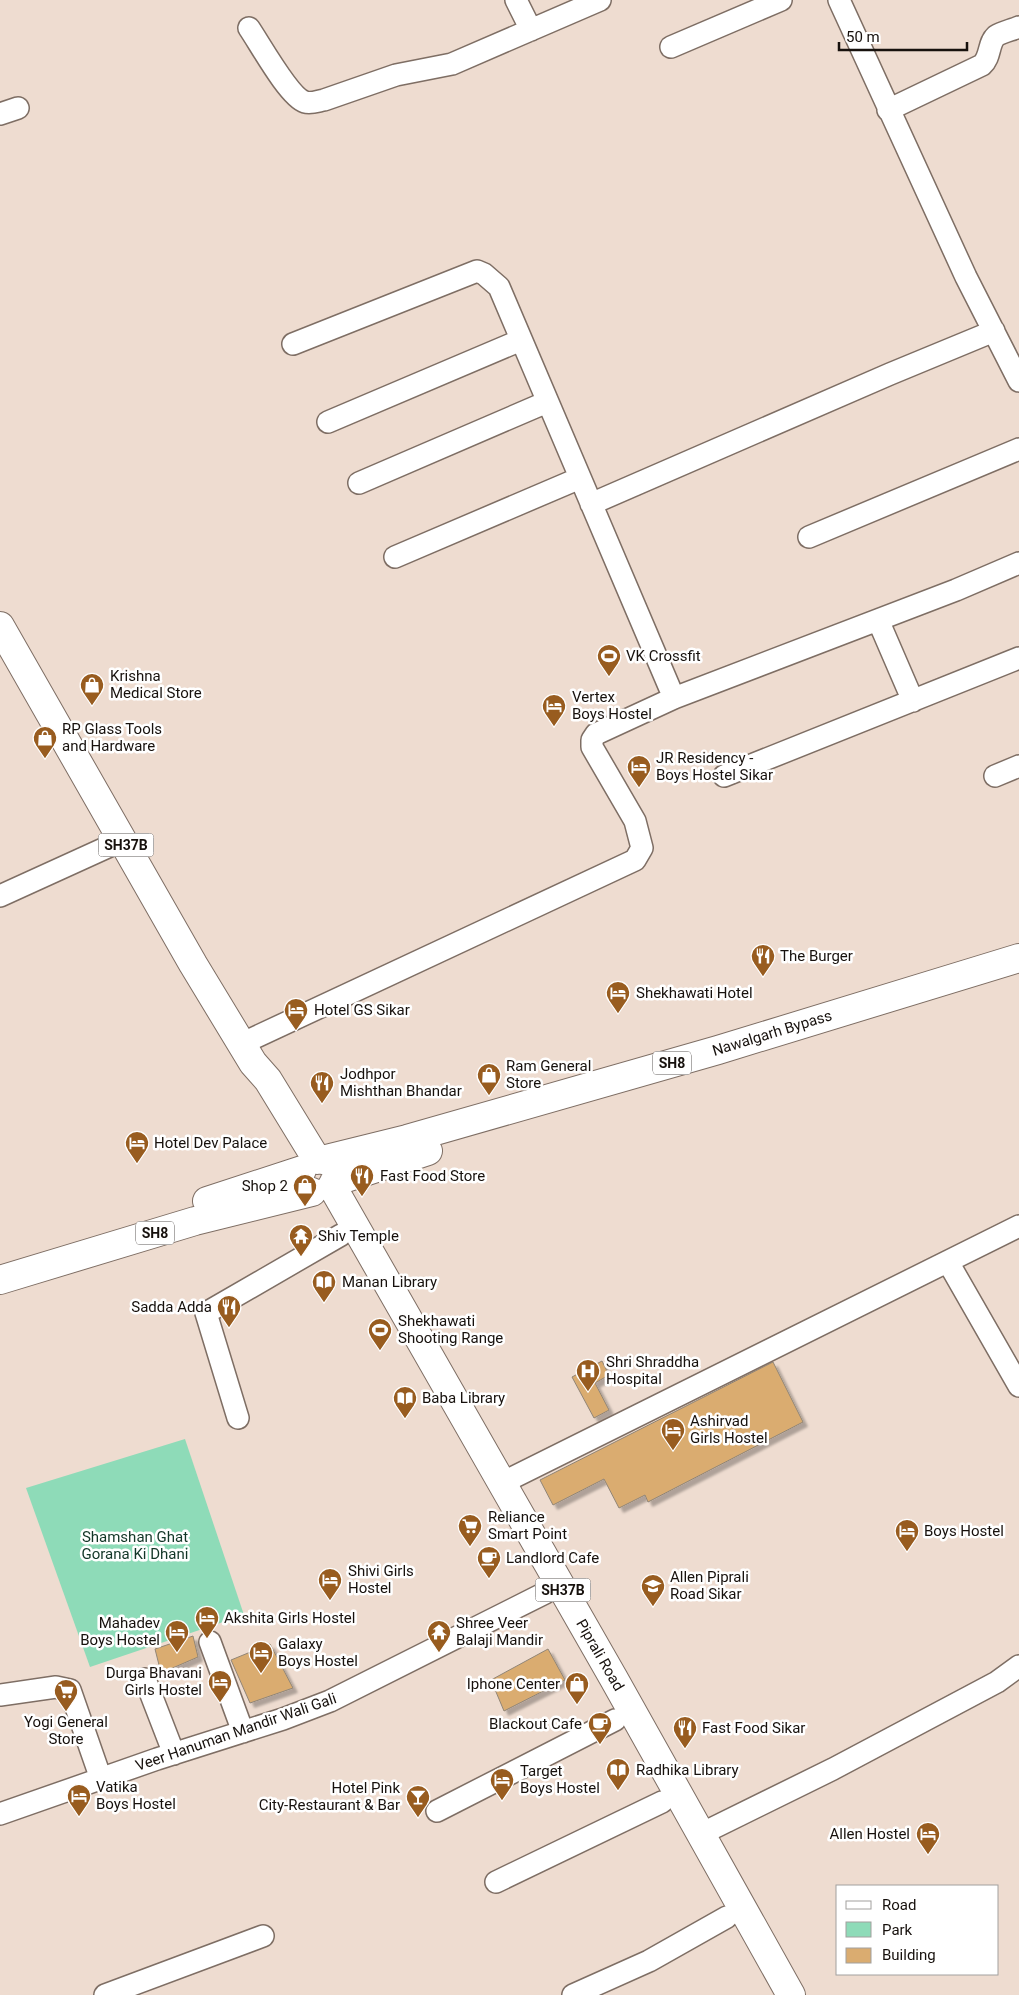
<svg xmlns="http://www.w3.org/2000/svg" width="1019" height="1995" viewBox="0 0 1019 1995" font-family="Roboto,sans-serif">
	<defs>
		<filter id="shadow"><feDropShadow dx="4.5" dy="4.5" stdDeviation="1" flood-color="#0004"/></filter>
	</defs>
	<rect width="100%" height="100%" fill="#eedcd0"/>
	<!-- green -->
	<path fill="#8edbb8" d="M185,1439L244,1615L90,1667L26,1488Z"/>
	<!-- building -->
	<path fill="#daac70" stroke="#918576" filter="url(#shadow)" d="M602,1361L609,1375L595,1383L609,1410L594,1418L572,1377Z
		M773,1362L803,1422L648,1502L645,1495L619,1508L604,1479L553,1505L540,1480Z
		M193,1636L198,1657L161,1673L155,1649Z
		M270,1644L293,1688L250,1703L231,1660Z
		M548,1649L565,1680L504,1711L491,1680Z"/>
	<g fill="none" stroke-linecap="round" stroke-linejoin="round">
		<!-- minor casing -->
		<g stroke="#7e6e64" stroke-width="24">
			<path id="minor" d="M516,0L531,30
				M839,0L966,277L1019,381
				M249,28C260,44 289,97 305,102C311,104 318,101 324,100L396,75L452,64L600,0
				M671,47L781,0
				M888,110L982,65C991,57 988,43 996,36C1002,32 1012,30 1019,27
				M0,114L18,108
				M293,344L477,271L484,274L499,287L674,698
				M328,422L521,340
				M359,483L547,402
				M591,504L890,374L994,331
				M809,537L1019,449
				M395,557L580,478
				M878,620L913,701
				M724,776L1019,658
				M995,776L1019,766
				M0,896L123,840
				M241,1044L635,860L642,848L635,821L592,747V740L596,734L674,698L956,590L1019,563
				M948,1262L1019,1386
				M238,1418L206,1313L341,1235
				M502,1483L1019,1226
				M210,1642L243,1732
				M145,1679L174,1754
				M0,1695L56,1687L70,1690L101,1779
				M437,1811L615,1720
				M0,1814L157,1759L283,1719L330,1701L545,1593
				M701,1834L833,1769L997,1682L1019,1666
				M496,1882L662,1802
				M105,1995L263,1936
				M573,1995L649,1961L727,1917"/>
		</g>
		<!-- major casing -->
		<g stroke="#7e6e64" stroke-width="30">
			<path id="major" d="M0,626L193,964L253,1063L268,1080L317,1160
				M322,1160L407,1139L718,1050L1019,958
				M334,1182L428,1151
				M332,1186L614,1679L791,1995
				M207,1201L302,1170
				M0,1280L195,1221L312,1192"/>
		</g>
		<!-- minor -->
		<use href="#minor" stroke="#fff" stroke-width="21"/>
		<!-- major -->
		<use href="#major" stroke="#fff" stroke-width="28"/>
	</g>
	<!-- icons -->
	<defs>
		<g id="stadium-pin" transform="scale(1.25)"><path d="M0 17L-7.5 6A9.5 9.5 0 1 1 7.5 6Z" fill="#985c1f" stroke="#fff"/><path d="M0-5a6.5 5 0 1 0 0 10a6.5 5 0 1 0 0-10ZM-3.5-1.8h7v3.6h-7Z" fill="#fff"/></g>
		<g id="shop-pin" transform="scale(1.25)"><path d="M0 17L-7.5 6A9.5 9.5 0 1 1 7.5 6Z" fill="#985c1f" stroke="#fff"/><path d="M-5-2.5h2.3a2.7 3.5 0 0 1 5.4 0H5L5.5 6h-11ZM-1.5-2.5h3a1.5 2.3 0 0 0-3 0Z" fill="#fff"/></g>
		<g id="hotel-pin" transform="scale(1.25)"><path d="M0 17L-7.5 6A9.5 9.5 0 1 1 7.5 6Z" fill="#985c1f" stroke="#fff"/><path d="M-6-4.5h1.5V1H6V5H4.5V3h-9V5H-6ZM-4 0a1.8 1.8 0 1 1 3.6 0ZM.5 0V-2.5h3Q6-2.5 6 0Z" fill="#fff"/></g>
		<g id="restaurant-pin" transform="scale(1.25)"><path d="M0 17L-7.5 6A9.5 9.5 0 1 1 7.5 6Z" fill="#985c1f" stroke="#fff"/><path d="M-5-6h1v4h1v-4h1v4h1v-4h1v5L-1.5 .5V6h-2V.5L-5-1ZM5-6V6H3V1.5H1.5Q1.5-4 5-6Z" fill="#fff"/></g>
		<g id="temple-pin" transform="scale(1.25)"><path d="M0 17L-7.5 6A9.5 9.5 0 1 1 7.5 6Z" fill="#985c1f" stroke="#fff"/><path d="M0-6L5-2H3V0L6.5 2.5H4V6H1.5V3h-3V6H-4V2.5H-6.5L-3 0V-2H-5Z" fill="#fff"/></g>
		<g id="library-pin" transform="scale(1.25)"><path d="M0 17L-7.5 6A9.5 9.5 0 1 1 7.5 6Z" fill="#985c1f" stroke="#fff"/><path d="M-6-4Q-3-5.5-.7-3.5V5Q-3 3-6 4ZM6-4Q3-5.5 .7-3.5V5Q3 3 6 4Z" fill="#fff"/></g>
		<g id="hospital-pin" transform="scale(1.25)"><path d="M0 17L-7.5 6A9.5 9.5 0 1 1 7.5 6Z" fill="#985c1f" stroke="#fff"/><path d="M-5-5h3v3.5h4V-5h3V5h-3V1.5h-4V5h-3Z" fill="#fff"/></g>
		<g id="supermarket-pin" transform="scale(1.25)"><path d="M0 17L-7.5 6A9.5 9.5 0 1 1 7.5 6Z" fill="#985c1f" stroke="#fff"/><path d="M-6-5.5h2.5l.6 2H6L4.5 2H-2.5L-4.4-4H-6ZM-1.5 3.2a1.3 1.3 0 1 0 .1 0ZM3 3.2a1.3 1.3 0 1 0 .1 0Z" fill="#fff"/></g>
		<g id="cafe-pin" transform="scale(1.25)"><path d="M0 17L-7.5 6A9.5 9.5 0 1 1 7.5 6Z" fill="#985c1f" stroke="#fff"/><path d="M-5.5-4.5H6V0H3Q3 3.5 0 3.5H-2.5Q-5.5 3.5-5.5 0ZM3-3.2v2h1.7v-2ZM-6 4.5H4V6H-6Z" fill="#fff"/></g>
		<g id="school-pin" transform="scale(1.25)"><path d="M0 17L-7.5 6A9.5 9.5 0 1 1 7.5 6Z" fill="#985c1f" stroke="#fff"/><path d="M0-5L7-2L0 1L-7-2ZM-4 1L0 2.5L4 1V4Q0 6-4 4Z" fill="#fff"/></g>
		<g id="bar-pin" transform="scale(1.25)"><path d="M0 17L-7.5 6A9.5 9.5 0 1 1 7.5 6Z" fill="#985c1f" stroke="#fff"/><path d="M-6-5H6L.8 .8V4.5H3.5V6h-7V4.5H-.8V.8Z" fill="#fff"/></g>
	</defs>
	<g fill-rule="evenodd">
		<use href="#stadium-pin" x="609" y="656"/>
		<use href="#shop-pin" x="92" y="685"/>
		<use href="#hotel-pin" x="554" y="706"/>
		<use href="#shop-pin" x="45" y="738"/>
		<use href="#hotel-pin" x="639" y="767"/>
		<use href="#restaurant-pin" x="763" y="956"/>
		<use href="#hotel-pin" x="618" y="993"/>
		<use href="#hotel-pin" x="296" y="1010"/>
		<use href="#shop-pin" x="489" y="1075"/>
		<use href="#restaurant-pin" x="322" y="1083"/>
		<use href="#hotel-pin" x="137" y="1143"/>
		<use href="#restaurant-pin" x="362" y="1176"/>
		<use href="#shop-pin" x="305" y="1186"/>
		<use href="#temple-pin" x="301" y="1236"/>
		<use href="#library-pin" x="324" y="1282"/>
		<use href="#restaurant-pin" x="229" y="1307"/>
		<use href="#stadium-pin" x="380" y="1330"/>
		<use href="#hospital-pin" x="588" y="1371"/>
		<use href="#library-pin" x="405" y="1398"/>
		<use href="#hotel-pin" x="673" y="1430"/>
		<use href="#supermarket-pin" x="470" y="1526"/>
		<use href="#hotel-pin" x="907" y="1531"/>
		<use href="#cafe-pin" x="489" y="1558"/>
		<use href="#hotel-pin" x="330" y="1580"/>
		<use href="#school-pin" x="653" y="1586"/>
		<use href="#hotel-pin" x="207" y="1618"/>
		<use href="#hotel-pin" x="177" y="1632"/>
		<use href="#temple-pin" x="439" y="1632"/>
		<use href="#hotel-pin" x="261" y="1653"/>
		<use href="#hotel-pin" x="220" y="1682"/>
		<use href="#shop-pin" x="577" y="1684"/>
		<use href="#supermarket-pin" x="66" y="1691"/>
		<use href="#cafe-pin" x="600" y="1724"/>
		<use href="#restaurant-pin" x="685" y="1728"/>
		<use href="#library-pin" x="618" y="1770"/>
		<use href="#hotel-pin" x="502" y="1780"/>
		<use href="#hotel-pin" x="79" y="1796"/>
		<use href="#bar-pin" x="418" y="1797"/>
		<use href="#hotel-pin" x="928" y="1834"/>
	</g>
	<g text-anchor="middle" stroke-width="5" stroke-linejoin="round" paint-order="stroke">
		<!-- shield labels -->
		<g fill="#fff" stroke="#5d5856" stroke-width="1">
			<rect x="98.5" y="833.5" width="55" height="23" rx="4"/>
			<rect x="653" y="1051.5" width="38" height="23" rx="4"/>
			<rect x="136" y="1221.5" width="38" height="23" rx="4"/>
			<rect x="535.5" y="1578.5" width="55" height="23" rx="4"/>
		</g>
		<g font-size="14" font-weight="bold" fill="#17110d">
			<text x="126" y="850">SH37B</text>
			<text x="672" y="1068">SH8</text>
			<text x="155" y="1238">SH8</text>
			<text x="563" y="1595">SH37B</text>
		</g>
		<!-- poi labels -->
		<g font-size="15" fill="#17110d" stroke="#fff" text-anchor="start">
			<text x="626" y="661">VK Crossfit</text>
			<text x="110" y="681">Krishna<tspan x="110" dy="17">Medical Store</tspan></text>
			<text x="572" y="702">Vertex<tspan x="572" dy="17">Boys Hostel</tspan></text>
			<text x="62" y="734">RP Glass Tools<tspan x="62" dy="17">and Hardware</tspan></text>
			<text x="656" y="763">JR Residency -<tspan x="656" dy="17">Boys Hostel Sikar</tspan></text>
			<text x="780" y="961">The Burger</text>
			<text x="636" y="998">Shekhawati Hotel</text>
			<text x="314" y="1015">Hotel GS Sikar</text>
			<text x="506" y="1071">Ram General<tspan x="506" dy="17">Store</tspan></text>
			<text x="340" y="1079">Jodhpor<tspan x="340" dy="17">Mishthan Bhandar</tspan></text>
			<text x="154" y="1148">Hotel Dev Palace</text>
			<text x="380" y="1181">Fast Food Store</text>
			<text x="288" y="1191" text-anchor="end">Shop 2</text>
			<text x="318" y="1241">Shiv Temple</text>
			<text x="342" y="1287">Manan Library</text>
			<text x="212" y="1312" text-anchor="end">Sadda Adda</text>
			<text x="398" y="1326">Shekhawati<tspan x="398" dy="17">Shooting Range</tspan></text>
			<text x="606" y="1367">Shri Shraddha<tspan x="606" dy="17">Hospital</tspan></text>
			<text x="422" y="1403">Baba Library</text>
			<text x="690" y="1426">Ashirvad<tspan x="690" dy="17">Girls Hostel</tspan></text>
			<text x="488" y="1522">Reliance<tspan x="488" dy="17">Smart Point</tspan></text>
			<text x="924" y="1536">Boys Hostel</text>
			<text x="506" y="1563">Landlord Cafe</text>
			<text x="348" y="1576">Shivi Girls<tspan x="348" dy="17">Hostel</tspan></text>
			<text x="670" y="1582">Allen Piprali<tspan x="670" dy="17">Road Sikar</tspan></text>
			<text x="224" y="1623">Akshita Girls Hostel</text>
			<text x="160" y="1628" text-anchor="end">Mahadev<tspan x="160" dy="17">Boys Hostel</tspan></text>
			<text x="456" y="1628">Shree Veer<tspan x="456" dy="17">Balaji Mandir</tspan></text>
			<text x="278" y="1649">Galaxy<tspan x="278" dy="17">Boys Hostel</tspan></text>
			<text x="202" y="1678" text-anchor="end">Durga Bhavani<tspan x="202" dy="17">Girls Hostel</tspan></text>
			<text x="560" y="1689" text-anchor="end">Iphone Center</text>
			<text x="66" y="1727" text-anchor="middle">Yogi General<tspan x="66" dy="17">Store</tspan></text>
			<text x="582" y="1729" text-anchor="end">Blackout Cafe</text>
			<text x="702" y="1733">Fast Food Sikar</text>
			<text x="636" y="1775">Radhika Library</text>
			<text x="520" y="1776">Target<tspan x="520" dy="17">Boys Hostel</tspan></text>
			<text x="96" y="1792">Vatika<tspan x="96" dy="17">Boys Hostel</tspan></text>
			<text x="400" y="1793" text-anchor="end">Hotel Pink<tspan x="400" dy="17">City-Restaurant &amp; Bar</tspan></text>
			<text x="910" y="1839" text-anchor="end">Allen Hostel</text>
		</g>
		<!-- street labels -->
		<g font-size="15" fill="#17110d" stroke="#fff">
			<text transform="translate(772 1033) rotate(-17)" y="5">Nawalgarh Bypass</text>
			<text transform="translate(600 1655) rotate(60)" y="5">Piprali Road</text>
			<text transform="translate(236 1732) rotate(-19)" y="5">Veer Hanuman Mandir Wali Gali</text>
		</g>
		<!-- park labels -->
		<g font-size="15" fill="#123627" stroke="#fff">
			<text x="135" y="1542">Shamshan Ghat<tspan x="135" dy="17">Gorana Ki Dhani</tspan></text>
		</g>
	</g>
	<!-- legend -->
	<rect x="836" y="1885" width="162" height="90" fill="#ffffff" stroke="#a2a09e"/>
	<rect x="846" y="1901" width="25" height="8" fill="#ffffff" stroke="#a2a09e"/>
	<text x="882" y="1910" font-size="15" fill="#17110d">Road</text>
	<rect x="846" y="1922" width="25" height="15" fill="#8edbb8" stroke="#a2a09e"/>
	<text x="882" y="1935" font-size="15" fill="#17110d">Park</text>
	<rect x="846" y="1948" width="25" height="15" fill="#daac70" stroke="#a2a09e"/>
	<text x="882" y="1960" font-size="15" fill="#17110d">Building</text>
	<!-- scale -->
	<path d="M839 42v8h128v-8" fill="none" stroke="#17110d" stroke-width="2.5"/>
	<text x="846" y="42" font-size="15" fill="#17110d" stroke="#ffffff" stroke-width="4" paint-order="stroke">50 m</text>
</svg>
